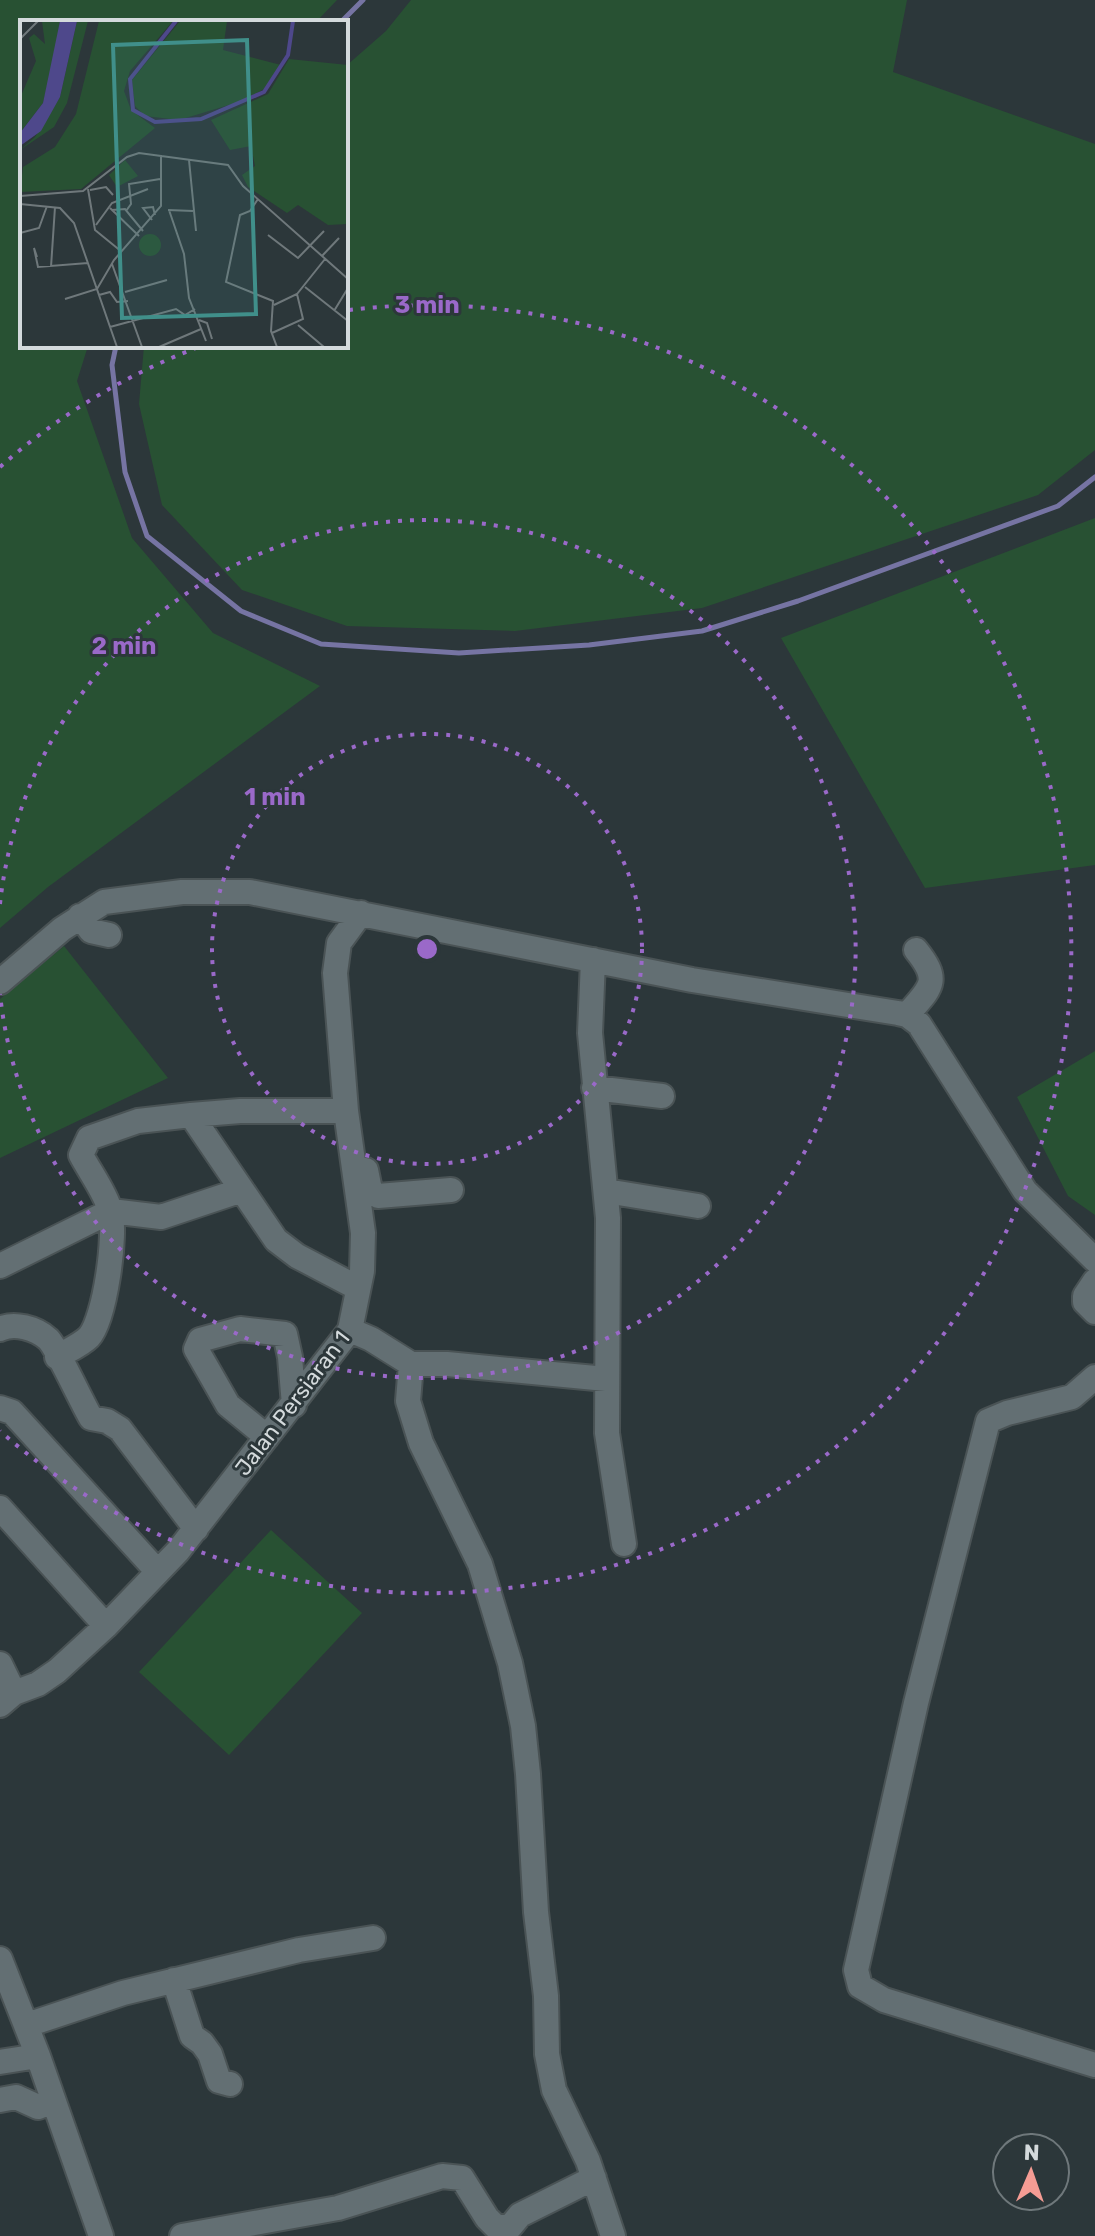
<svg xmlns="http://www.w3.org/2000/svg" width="1095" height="2236" viewBox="0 0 1095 2236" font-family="Rubik,sans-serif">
	<rect width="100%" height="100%" fill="#2c373a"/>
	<!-- green -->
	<path fill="#285133" d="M0,0H337L316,22H22V346H88L77,381L132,538L213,633L320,686L48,887L0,928Z
		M411,0H907L893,72L1095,144V450L1038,495L702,608L515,631L347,626L242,590L162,505L139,404L144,346H346V66L386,31Z
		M1095,518V865L925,888L781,638Z
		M64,946L168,1078L0,1158V999Z
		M1095,1051V1215L1068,1196L1017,1097Z
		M271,1530L362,1613L229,1755L139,1672Z"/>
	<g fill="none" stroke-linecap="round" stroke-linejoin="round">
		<!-- stream -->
		<path stroke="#7674a3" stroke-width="5" d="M341,22L363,0
			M116,346L112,365L125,472L147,536L241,611L321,644L459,653L589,645L702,631L798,601L1058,506L1095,477"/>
		<!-- minor casing -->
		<g stroke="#4a5355" stroke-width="28">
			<path id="minor" d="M80,916L91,931L109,935
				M593,960L590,1033L608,1218L607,1433L624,1544
				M0,982L62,929L104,902L182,892H250L692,980L898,1013L907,1015L919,1024L1025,1191L1095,1260
				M907,1015C930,988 942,982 916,950
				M594,1088L662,1096
				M191,1115L276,1240L297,1256L358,1288
				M362,1170H366L370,1190L378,1196L451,1190
				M606,1191L698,1206
				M0,1266L111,1211L161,1217L242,1190
				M1095,1281L1085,1296V1302L1095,1312
				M0,1329C14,1322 36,1328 48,1339C56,1346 83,1405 91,1418L107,1421L120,1429L196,1529
				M350,1330L371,1339L411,1364H447L606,1379
				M57,1357C67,1351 81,1345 89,1337C105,1319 117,1233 110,1210C105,1192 90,1172 81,1155L89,1138L138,1121L191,1115L240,1111H346
				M411,1364L408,1401L421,1443L480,1564L510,1663L523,1726L528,1774L536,1912L546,1996L547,2054L554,2090L588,2161L613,2236
				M1095,1377L1072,1397L1007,1413L988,1421L916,1703L856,1970L860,1986L884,2000L1095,2065
				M0,1408L12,1412L158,1572
				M267,1437L228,1405L196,1349L200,1340L240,1329L285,1334L290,1357L294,1405
				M0,1508L106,1626
				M0,1664L14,1693
				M0,1705L14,1693L38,1684L57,1671L106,1626L178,1551L350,1330L362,1271L363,1233L346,1111L335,973L339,943L361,913
				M0,1959L38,2056L101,2236
				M174,1980L192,2036L202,2043L210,2054L219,2081L230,2084
				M27,2025L123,1993L299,1950L373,1938
				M0,2062L38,2056
				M0,2100L16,2097L38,2107L48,2103L51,2094
				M182,2236L338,2208L442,2176L462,2178L487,2218L496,2227H510L520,2215L594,2178"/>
		</g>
		<!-- minor -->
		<use href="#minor" stroke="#636f73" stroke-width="24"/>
	</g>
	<!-- distance rings -->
	<g fill="none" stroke="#9a69c9" stroke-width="4" stroke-dasharray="4 8">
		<circle cx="427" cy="949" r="215"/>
		<path d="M0 904A429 429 0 1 1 0 994"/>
		<path d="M0 467A644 644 0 0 1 196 348M349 310A644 644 0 1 1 0 1431"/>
	</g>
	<g text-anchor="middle" stroke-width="6" stroke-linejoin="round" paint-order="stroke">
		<!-- street labels -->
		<g font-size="22" fill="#d4dadc" stroke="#2c373a">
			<text transform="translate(292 1403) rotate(-53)" y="8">Jalan Persiaran 1</text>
		</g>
	</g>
	<!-- overview -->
	<g transform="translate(20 20)">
		<rect width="328" height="328" fill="#2c373a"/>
		<path d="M22,1H40L35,33L23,83L0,113V78L16,41L9,18L14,14L25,24ZM57,1H68L47,83L34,107L0,130L15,117L40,77ZM79,1H153L110,51L104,71L111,90L135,108L61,169L0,172L3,147L35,127L56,94ZM160,1H207L203,30L261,45L244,69L222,81L159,100L125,96L115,86L112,60ZM269,39L328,45L327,204L308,205L278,185L267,193L228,167L222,155L235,146L231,126L210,130L191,100L248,74ZM105,140L118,156L97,167L89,155ZM119 225a11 11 0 1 1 22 0a11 11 0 1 1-22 0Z" fill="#285133"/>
		<path d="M40,1H57L40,77L21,111L0,126V113L23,83Z" fill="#4e488b"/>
		<path fill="none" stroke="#4e488b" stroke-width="4" d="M156,1L110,59L113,90L135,102L181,99L244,72L268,35L273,1"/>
		<path fill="none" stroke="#6f787b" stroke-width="2" d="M0,19L18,1M169,140L176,211M68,169L75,210L102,232M70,170L86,167L93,175M0,176L63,171L107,137L119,133L208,145L223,166L328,259M238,179L230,191L220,195L206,262L253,281L251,311L257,327M0,184L40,188L54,203L97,327M90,188L119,216M92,190L105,189L123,211M148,190L173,191M149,190L164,234L169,278L186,321M106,191L111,184L109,164L140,159M132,200L123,188L133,187L135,195M76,205L92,183L128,169M0,213L19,208L27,186M248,215L278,238L304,211M302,236L319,218M17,237L14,228L18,247L68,243M92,244L122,327M31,247L35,187M285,267L328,301M105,272L147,260M79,275L90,272L97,282L108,281M45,279L77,269L94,240L141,186V135M254,285L277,274L305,239M314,291L328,268M179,300L187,303L192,319M278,305L304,327M90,307L156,289L165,295L175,289M252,313L283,299L277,274M139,327L181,309"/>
		<path fill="#408f8a" fill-opacity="0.15" stroke="#408f8a" stroke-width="4" d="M227,20L236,294L102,298L93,25Z"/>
		<rect width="328" height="328" fill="none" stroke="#d4dadc" stroke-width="4"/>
	</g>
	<circle cx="427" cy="949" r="12" fill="#9a69c9" stroke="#2c373a" stroke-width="4"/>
	<g font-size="24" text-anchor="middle" font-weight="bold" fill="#9a69c9" stroke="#2c373a" stroke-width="6" stroke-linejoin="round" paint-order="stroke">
		<text x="427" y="313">3 min</text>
		<text x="124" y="654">2 min</text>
		<text x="275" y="805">1 min</text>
	</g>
	<!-- north arrow -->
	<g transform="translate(1031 2172) rotate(2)"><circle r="38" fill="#2c373a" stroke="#6f787b" stroke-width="2"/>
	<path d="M0-6L14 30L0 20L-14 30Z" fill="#f59c94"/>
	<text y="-12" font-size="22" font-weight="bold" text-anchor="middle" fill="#d4dadc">N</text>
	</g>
</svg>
